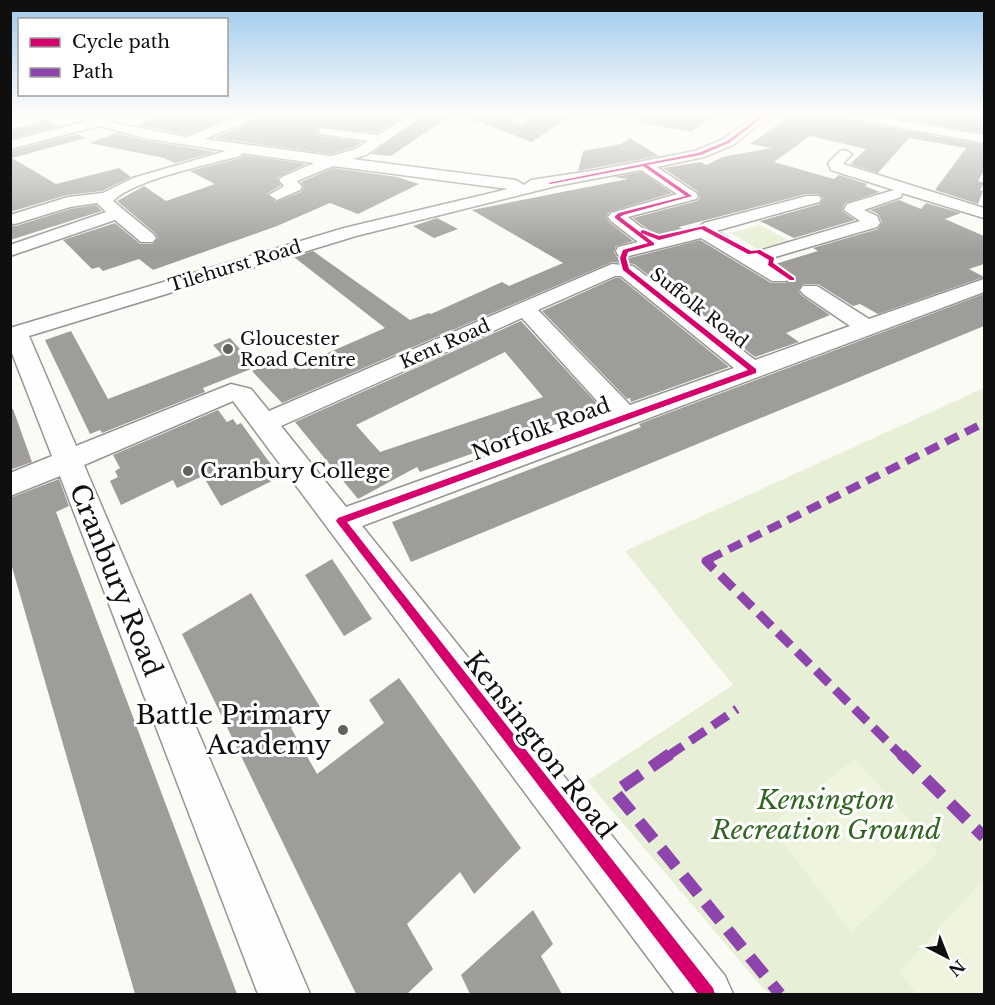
<svg xmlns="http://www.w3.org/2000/svg" width="995" height="1005" viewBox="0 0 995 1005" font-family="'Libre Baskerville',serif">
	<rect width="100%" height="100%" fill="#fcfaf5"/>
	<!-- green -->
	<path fill="#e7f0d6" d="M760,225L790,241L757,249L731,233Z
		M984,388V994H768L587,781L733,685L625,551Z"/>
	<!-- pitch -->
	<path fill="#eff4df" d="M855,759L938,852L851,932L770,825Z
		M983,880L984,994H917L899,973Z"/>
	<!-- building -->
	<path fill="#9f9d9a" fill-rule="evenodd" d="M169,113H242L187,135L136,125Z
		M261,113H409L377,133L319,127L317,132L321,136L362,142L355,147L331,154L214,138L259,119Z
		M429,113H454L391,156L371,154Z
		M459,113H519L509,119L512,125H523L539,113H575L532,142L459,115Z
		M639,113H688L711,117L691,132L638,122Z
		M794,113H834L842,119L984,145V170L978,181L984,183L980,190L983,191L978,204L935,190L966,148L909,138L878,173L850,164L866,149L810,136L774,162L834,179L839,175L867,184L865,186L880,192L845,203L842,211L855,220L794,238L760,221L820,204L823,198L819,194H806L679,227L682,229L656,236L633,218L697,201L700,197L697,191L663,168L701,162L706,165L723,157L771,148L750,144Z
		M870,113L919,114V113H984V133Z
		M47,120L60,126L10,139V129Z
		M116,133L149,141L216,152L175,163L164,158L89,143Z
		M77,134L86,138L12,158L56,184L119,168L131,177L102,191L67,195L10,212V151Z
		M630,138L659,156L578,171L583,151L621,144Z
		M243,155L306,164L277,178L281,185L267,194L276,202L301,192L304,187L301,182L333,168L397,177L419,184L358,214L330,203L277,226L153,270L139,259L103,271L99,267L92,269L63,240L115,223L140,244H153L158,238L155,233L117,201L144,186L166,201L215,184L190,171L241,158Z
		M641,172L672,193L609,212L606,217L609,222L633,241L616,246L614,252L617,257L626,259L700,240L771,283H786L791,276L775,264L818,251L813,248L878,229L882,222L878,214L870,210L899,200L921,209L926,203L961,213L945,219L984,236V264L969,269L984,277L878,314L860,304L853,306L818,284H803L798,290L801,295L830,315L786,333L799,342L755,357L634,264L612,262L282,403L252,371L281,359L291,369L385,328L294,257L313,251L410,320L429,313L431,314L502,282L509,286L563,263L472,210L628,179L614,177Z
		M96,205L102,211L10,240V225L16,226L70,209Z
		M437,218L458,229L434,238L413,226Z
		M615,278H620L729,367L631,402L630,398L627,399L542,311Z
		M984,294V326L411,562L392,522L641,427L639,424Z
		M521,321L601,408L420,472L417,467L358,499L295,422ZM505,352L543,397L380,452L356,425Z
		M71,331L108,399L222,355L213,345L230,338L256,367L203,388L205,392L102,433L100,430L90,434L45,340Z
		M10,409H13L32,462L10,470Z
		M218,410L227,422L233,419L237,425L241,423L280,477L221,506L203,476L177,488L173,480L121,505L110,481L118,477L115,471L120,468L113,455Z
		M59,479L69,506L56,512L237,994H135L10,560V498Z
		M332,559L372,619L344,636L305,575Z
		M251,593L320,707L291,728L317,774L384,723L369,700L399,678L521,848L474,894L460,872L407,924L433,969L407,994H356L182,634Z
		M533,910L553,944L541,956L562,994H470L461,975Z"/>
	<g fill="none" stroke-linecap="round" stroke-linejoin="round">
		<!-- minor casing -->
		<g stroke="#969593" stroke-width="3">
			<path id="minor" d="M67,113H84L119,124L187,137L247,113H259L258,117L205,139L331,156L356,149L368,141L321,134L319,131L321,128L378,135L413,113H427L366,155L352,159L516,180L524,185L531,180L597,170L695,151L723,139L760,113H773L733,145L704,157L657,167L696,193L698,196L696,199L628,217L655,238L698,228L704,223L807,196H819L821,199L819,202L716,231L752,253L860,221L844,210L847,204L894,190L831,170L828,163L840,151L845,150L852,154L843,164L984,208V218L902,193L901,197L864,210L877,216L880,223L877,227L765,260L786,273L789,277L786,281H772L701,238L625,257L618,255L616,251L618,247L638,242L611,221L608,217L611,213L677,194L641,170L556,186L356,236L29,336L76,446L231,384L251,389L269,411L612,264L633,266L755,360L850,326L803,294L800,290L803,286H817L869,319L984,279V292L362,526L725,976L733,994H675L233,401L84,465L310,994H258L60,476L10,496V473L52,456L10,348V328L344,228L508,189L333,166L297,181L302,187L300,190L277,200L269,195L284,186L279,180L282,177L314,163L242,153L240,156C208,165 135,179 113,201L153,234L156,238L153,242H141L115,220L10,256V245L106,212L97,203L70,207L15,224L10,223V215L68,197L103,193L133,178L226,151L149,139L99,126L10,149V141L86,121ZM615,276H621L734,368L630,405L538,310ZM522,318L608,413L346,507L281,426Z
				M522,113H537L522,123H512L511,120Z
				M836,113H860L984,135V143L842,117Z"/>
		</g>
		<!-- minor -->
		<use href="#minor" fill="#fffefe" fill-rule="evenodd"/>
		<!-- quiet-far2 -->
		<path stroke="#8e44ad" stroke-width="8" stroke-dasharray="14 8" stroke-linecap="butt" d="M709,559L984,423"/>
		<!-- quiet-far1 -->
		<path stroke="#8e44ad" stroke-width="9" stroke-dasharray="18 9" stroke-linecap="butt" d="M712,558L706,561L902,756
			M668,756L737,709"/>
		<!-- quiet -->
		<path stroke="#8e44ad" stroke-width="12" stroke-dasharray="23 12" stroke-linecap="butt" d="M670,754L615,792L780,994
			M901,754L984,837"/>
		<!-- cycleway casing -->
		<g stroke="#fff" stroke-width="4">
			<path id="cycleway" d="M765,113H769L729,143L701,155L647,165L692,196L623,215L620,217L641,233V231L643,230L659,236L704,226L751,251L760,250L774,258L773,263L794,278V280H790L768,265L769,260L757,253L748,254L701,229L659,240L641,233L654,243V245L628,252L626,258L629,269L756,369V373L347,522L713,988L715,994H698L336,521L338,518L748,370L623,270L620,258L623,250L648,243L615,218V216L619,213L686,196L643,166L550,184L548,183L698,153L727,141Z"/>
		</g>
		<!-- cycleway -->
		<use href="#cycleway" fill="#d6006c" fill-rule="evenodd"/>
	</g>
	<!-- sky -->
	<linearGradient id="sky" x2="0" y2="1"><stop stop-color="#9dc9ed"/><stop offset="0.45" stop-color="#fefdfa"/><stop offset="1" stop-color="#fefdfa" stop-opacity="0"/></linearGradient>
	<rect width="995" height="253" fill="url(#sky)"/>
	<!-- markers -->
	<g fill="#626160" stroke="#fff" stroke-width="2">
		<circle cx="228" cy="349" r="6"/>
		<circle cx="188" cy="471" r="6"/>
		<circle cx="343" cy="730" r="6"/>
	</g>
	<g text-anchor="middle" stroke-width="6" stroke-linejoin="round" paint-order="stroke">
		<!-- far-street labels -->
		<g font-size="18" fill="#0f0f0f" stroke="#fff">
			<text transform="translate(235 266) rotate(-17)" y="6">Tilehurst Road</text>
			<text transform="translate(699 308) rotate(38)" y="6">Suffolk Road</text>
			<text transform="translate(445 344) rotate(-24)" y="6">Kent Road</text>
		</g>
		<!-- far-poi labels -->
		<g font-size="18" fill="#0f0f0f" stroke="#fff" text-anchor="start">
			<text x="240" y="345">Gloucester<tspan x="240" dy="21">Road Centre</tspan></text>
		</g>
		<!-- street labels -->
		<g font-size="21" fill="#0f0f0f" stroke="#fff">
			<text transform="translate(541 429) rotate(-20)" y="7">Norfolk Road</text>
		</g>
		<!-- poi labels -->
		<g font-size="21" fill="#0f0f0f" stroke="#fff" text-anchor="start">
			<text x="200" y="478">Cranbury College</text>
		</g>
		<!-- near-street labels -->
		<g font-size="26" fill="#0f0f0f" stroke="#fff">
			<text transform="translate(116 580) rotate(68)" y="9">Cranbury Road</text>
			<text transform="translate(540 745) rotate(52)" y="9">Kensington Road</text>
		</g>
		<!-- near-poi labels -->
		<g font-size="26" fill="#0f0f0f" stroke="#fff" text-anchor="end">
			<text x="331" y="724">Battle Primary<tspan x="331" dy="30">Academy</tspan></text>
		</g>
		<!-- near-park labels -->
		<g font-size="26" font-style="italic" fill="#326521" stroke="#fff">
			<text x="826" y="809">Kensington<tspan x="826" dy="30">Recreation Ground</tspan></text>
		</g>
	</g>
	<!-- border -->
	<rect width="995" height="1005" fill="none" stroke="#0f0f0f" stroke-width="24"/>
	<!-- legend -->
	<rect x="18" y="18" width="210" height="78" fill="#ffffff" stroke="#9f9f9f" stroke-width="1.5"/>
	<rect x="30" y="38" width="30" height="9" fill="#d6006c" stroke="#9f9f9f" stroke-width="1.5"/>
	<text x="72" y="48" font-size="18" fill="#0f0f0f">Cycle path</text>
	<rect x="30" y="68" width="30" height="9" fill="#8e44ad" stroke="#9f9f9f" stroke-width="1.5"/>
	<text x="72" y="78" font-size="18" fill="#0f0f0f">Path</text>
	<!-- north arrow -->
	<g transform="translate(947 957) rotate(138)" stroke="#ffffff" stroke-width="4.5" paint-order="stroke">
	<path d="M0-4.5L10 22L0 15L-10 22Z" fill="#0f0f0f"/>
	<text y="-9" font-size="16" font-weight="bold" text-anchor="middle" fill="#0f0f0f">N</text>
	</g>
</svg>
